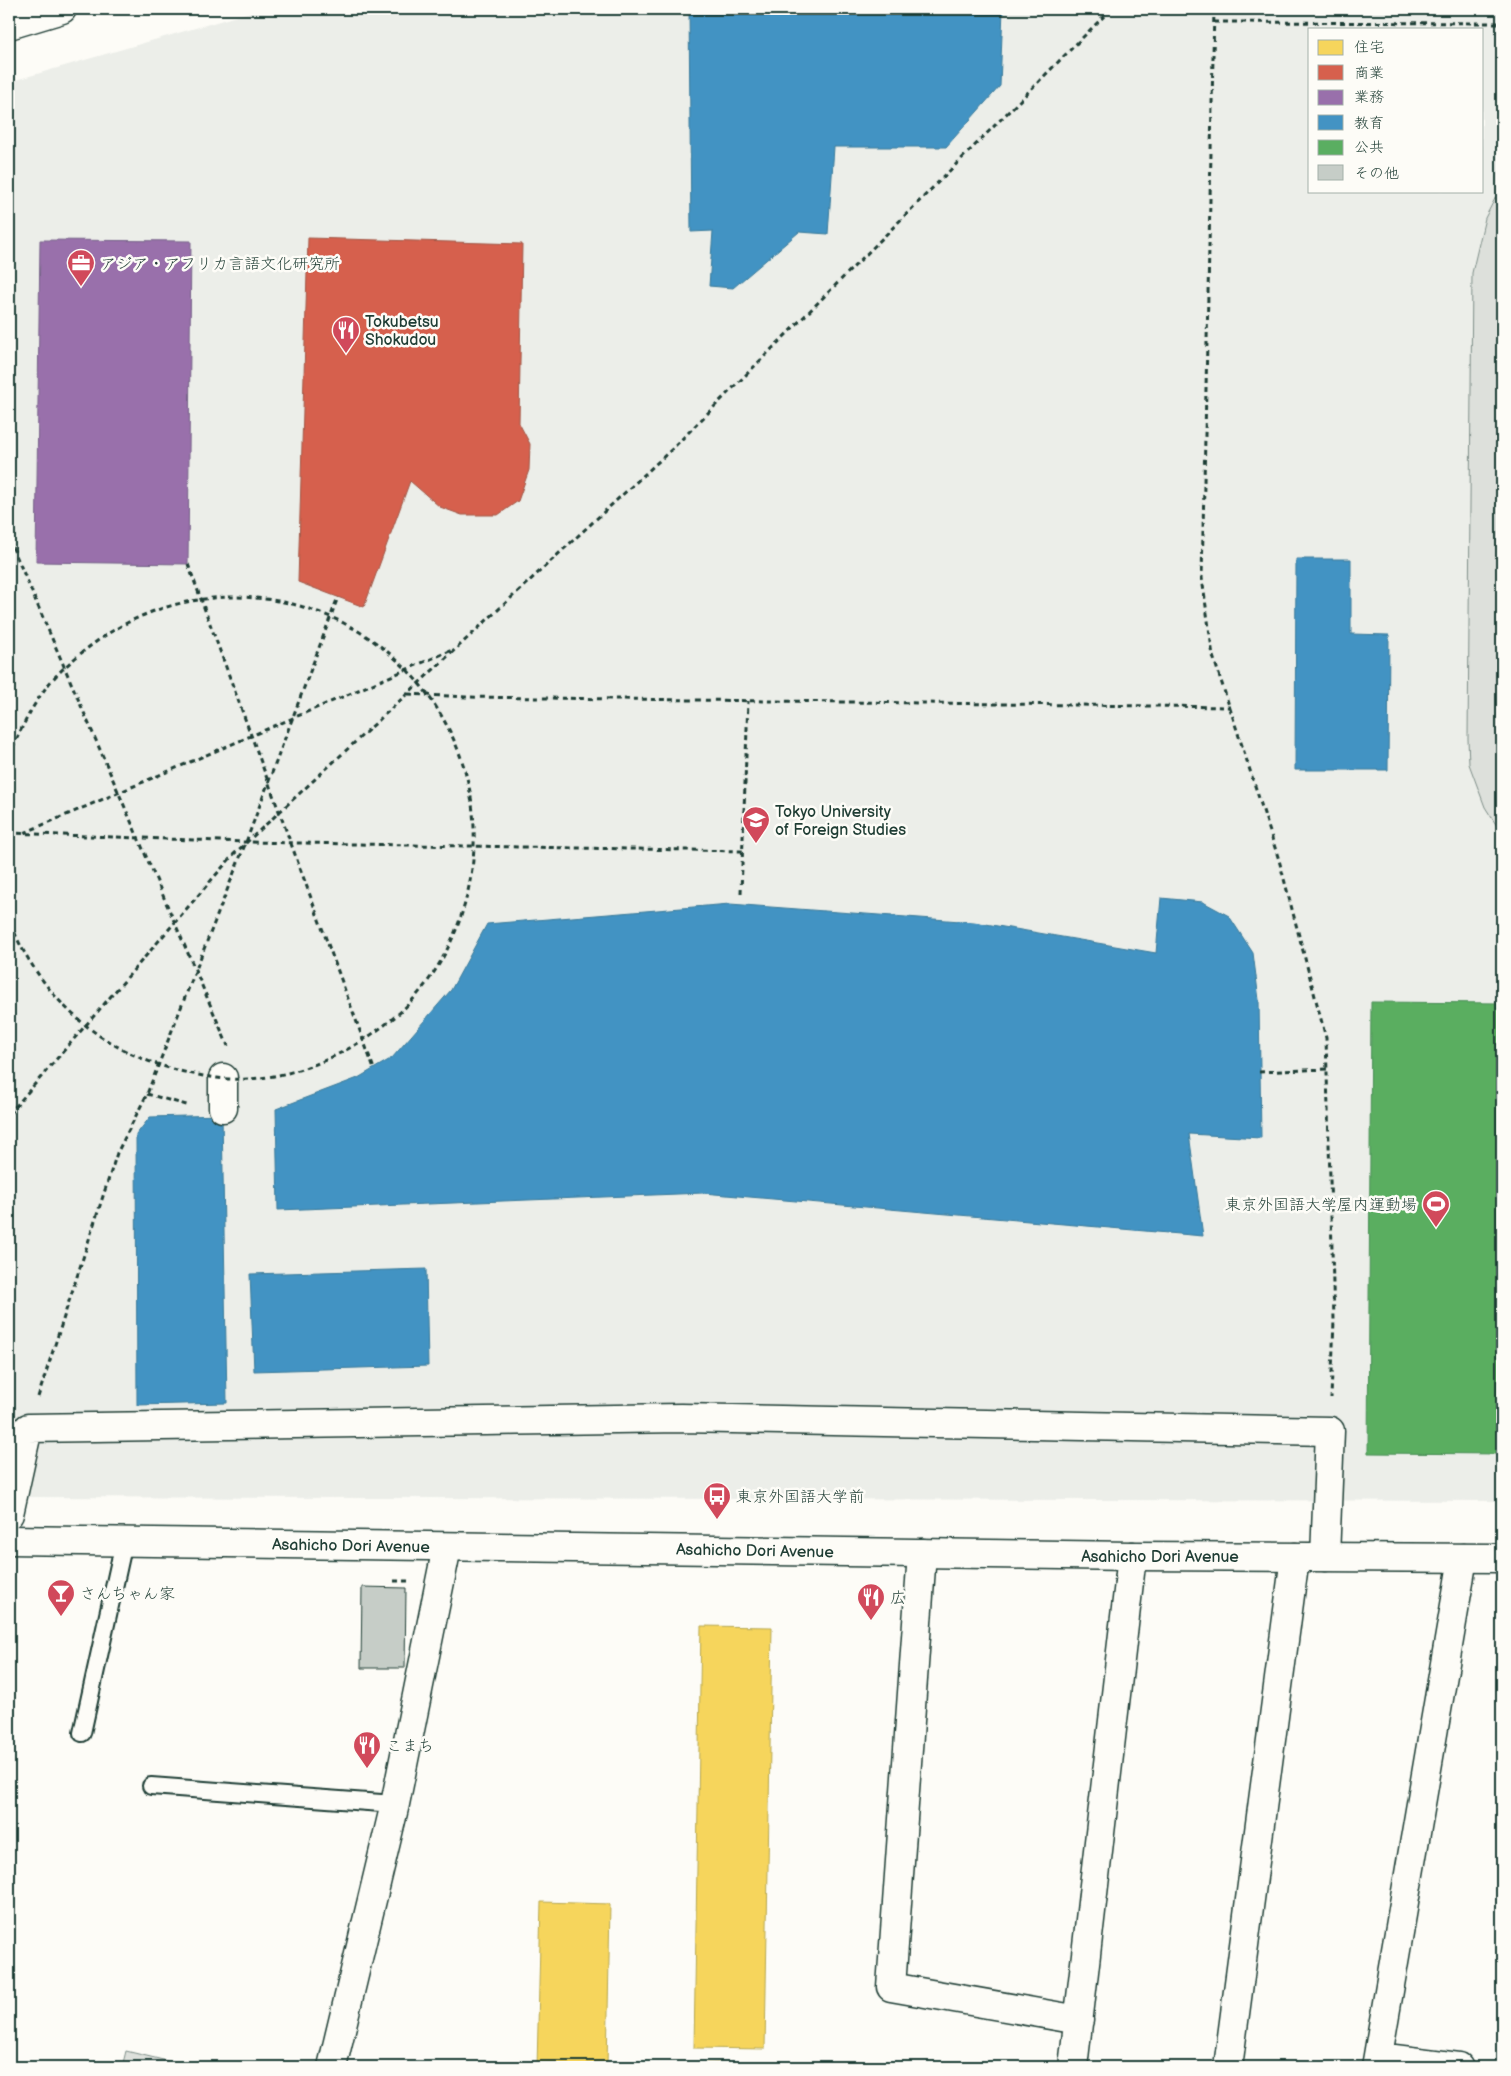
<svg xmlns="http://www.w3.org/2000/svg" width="1511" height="2076" viewBox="0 0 1511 2076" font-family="'Balsamiq Sans','Klee One',sans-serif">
	<rect width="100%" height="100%" fill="#fdfcf7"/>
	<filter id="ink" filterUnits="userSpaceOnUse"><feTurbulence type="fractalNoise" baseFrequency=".02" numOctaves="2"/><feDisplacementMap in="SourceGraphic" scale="10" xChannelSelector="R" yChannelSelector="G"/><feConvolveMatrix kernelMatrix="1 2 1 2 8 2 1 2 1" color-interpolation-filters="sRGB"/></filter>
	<g filter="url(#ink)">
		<!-- built -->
		<path fill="#eceee9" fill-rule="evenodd" d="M261,9H1502V1501L9,1497V82ZM1310,29H1482V191H1310Z"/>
		<!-- green -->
		<path fill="#dde0db" stroke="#7e8e88" d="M1502,185V834L1485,807L1469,764L1468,739L1472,273L1485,218Z
			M126,2051L192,2067H122Z"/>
		<!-- homes -->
		<path fill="#f6d55c" stroke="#b6a750" d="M701,1626L772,1627L765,2049L694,2048Z
			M541,1902L610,1904L607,2067H537Z
			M763,2062V2067H693V2064Z"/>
		<!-- shops -->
		<path fill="#d6604d" stroke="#9f5646" d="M308,238L522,244L519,423L530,444L529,470L518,501L498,515H462L440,507L410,481L364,607L298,582Z"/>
		<!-- offices -->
		<path fill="#9970ab" stroke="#746187" d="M40,240L191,241L188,564L36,562Z"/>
		<!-- schools -->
		<path fill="#4393c3" stroke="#387998" d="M689,9H1003L1000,86L946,147H834L828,234L799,232L733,288L709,286L713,231L691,232Z
			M1296,559H1351V634L1389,635L1388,770H1295Z
			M1161,898L1203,902L1229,916L1253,953L1259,1000L1261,1138L1189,1134L1203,1236L703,1193L278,1210L276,1109L358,1078L392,1058L451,990L487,924L730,904L974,922L1156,953Z
			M222,1115L227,1403L137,1405L136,1135L150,1117Z
			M426,1269L428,1366L254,1371L250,1274Z"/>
		<!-- public -->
		<path fill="#5aae61" stroke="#488c54" d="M1371,1002L1502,1003V1454L1368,1453Z"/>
		<!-- building -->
		<path fill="#c6cdc7" stroke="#1f3d34" d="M362,1587L406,1588L405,1668H361Z"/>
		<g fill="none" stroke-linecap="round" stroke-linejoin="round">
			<!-- lane casing -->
			<g stroke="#1f3d34" stroke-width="20">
				<path id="lane" d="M82,1733L124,1542
					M151,1786L395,1804"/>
			</g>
			<!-- street casing -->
			<g stroke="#1f3d34" stroke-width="31">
				<path id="street" d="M223,1078V1108
					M9,1514L28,1428L681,1418L1330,1431L1325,1557
					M922,1553L891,1987L1079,2020
					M1378,2057L1459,2067
					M332,2067L395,1804L447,1547
					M1073,2067L1132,1556
					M1228,2067L1295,1557
					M1376,2067L1463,1558"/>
			</g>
			<!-- secondary casing -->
			<g stroke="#1f3d34" stroke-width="31">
				<path id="secondary" d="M9,25L62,9
					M9,1540L1132,1556L1502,1558"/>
			</g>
			<!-- path -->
			<path stroke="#1f3d34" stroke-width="3" stroke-dasharray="5 4" stroke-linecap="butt" d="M1214,9L1202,578L1213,656L1279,860L1326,1038L1334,1320L1331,1398
				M1214,22L1502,23
				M9,539L228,1046
				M188,564L374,1069
				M408,694L466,697L1230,707
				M9,833L246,842L743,851
				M24,833L452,650
				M741,893L748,701
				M1259,1072L1327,1069
				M147,1094L190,1106
				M9,1114L234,854L672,449L1111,9
				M38,1397L117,1153L147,1094L246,842L338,597
				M394,1581H408"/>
			<!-- lane -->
			<use href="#lane" stroke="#fdfcf7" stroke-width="16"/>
			<!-- street -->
			<use href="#street" stroke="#fdfcf7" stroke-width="28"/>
			<!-- secondary -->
			<use href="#secondary" stroke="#fdfcf7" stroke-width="28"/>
			<!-- path-bridge -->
			<path stroke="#1f3d34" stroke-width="3" stroke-dasharray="5 4" stroke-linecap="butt" d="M9,756C20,731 31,707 48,685C60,670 77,656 93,644C210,557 378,595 446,724C472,772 480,828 470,881C461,931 436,981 397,1015C349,1056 282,1086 217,1078C134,1067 69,1029 26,955C19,944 14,931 9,919"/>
		</g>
	</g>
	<!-- icons -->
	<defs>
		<g id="office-pin" transform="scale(1.4375)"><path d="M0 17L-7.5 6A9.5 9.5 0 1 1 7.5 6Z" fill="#d1495b" stroke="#fdfcf7"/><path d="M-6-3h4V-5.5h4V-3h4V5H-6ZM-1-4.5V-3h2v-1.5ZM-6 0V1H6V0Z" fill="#fff"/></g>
		<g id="restaurant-pin" transform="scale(1.4375)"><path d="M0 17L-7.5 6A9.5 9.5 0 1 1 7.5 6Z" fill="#d1495b" stroke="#fdfcf7"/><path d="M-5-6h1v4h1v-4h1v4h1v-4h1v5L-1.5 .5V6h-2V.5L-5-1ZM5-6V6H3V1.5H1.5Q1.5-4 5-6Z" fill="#fff"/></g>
		<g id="university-pin" transform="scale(1.4375)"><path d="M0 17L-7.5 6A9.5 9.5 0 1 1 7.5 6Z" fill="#d1495b" stroke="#fdfcf7"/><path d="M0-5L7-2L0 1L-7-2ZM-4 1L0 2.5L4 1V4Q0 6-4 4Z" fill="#fff"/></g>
		<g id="stadium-pin" transform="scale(1.4375)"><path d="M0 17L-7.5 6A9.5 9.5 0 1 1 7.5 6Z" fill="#d1495b" stroke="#fdfcf7"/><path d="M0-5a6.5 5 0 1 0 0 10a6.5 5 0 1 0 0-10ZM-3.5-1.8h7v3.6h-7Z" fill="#fff"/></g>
		<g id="bus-pin" transform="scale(1.4375)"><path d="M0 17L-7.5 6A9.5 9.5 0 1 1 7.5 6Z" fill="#d1495b" stroke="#fdfcf7"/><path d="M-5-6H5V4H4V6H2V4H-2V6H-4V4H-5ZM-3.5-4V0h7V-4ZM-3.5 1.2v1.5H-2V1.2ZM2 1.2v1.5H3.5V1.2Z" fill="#fff"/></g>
		<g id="bar-pin" transform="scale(1.4375)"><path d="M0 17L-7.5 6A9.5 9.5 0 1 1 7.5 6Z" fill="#d1495b" stroke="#fdfcf7"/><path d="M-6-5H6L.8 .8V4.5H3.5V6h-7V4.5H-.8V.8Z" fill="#fff"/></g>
	</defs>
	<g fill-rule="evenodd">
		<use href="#office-pin" x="81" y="263"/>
		<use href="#restaurant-pin" x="346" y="330"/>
		<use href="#university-pin" x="756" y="820"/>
		<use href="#stadium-pin" x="1436" y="1204"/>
		<use href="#bus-pin" x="717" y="1496"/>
		<use href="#bar-pin" x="61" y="1593"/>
		<use href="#restaurant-pin" x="871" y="1597"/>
		<use href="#restaurant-pin" x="367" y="1745"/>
	</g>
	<g text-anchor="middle" stroke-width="5" stroke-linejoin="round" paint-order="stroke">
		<!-- poi labels -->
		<g font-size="16" fill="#1f3d34" stroke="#fdfcf7" text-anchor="start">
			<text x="100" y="269">アジア・アフリカ言語文化研究所</text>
			<text x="365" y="327">Tokubetsu<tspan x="365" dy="18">Shokudou</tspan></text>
			<text x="775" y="817">Tokyo University<tspan x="775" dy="18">of Foreign Studies</tspan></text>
			<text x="1417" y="1210" text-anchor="end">東京外国語大学屋内運動場</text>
			<text x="736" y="1502">東京外国語大学前</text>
			<text x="80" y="1599">さんちゃん家</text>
			<text x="890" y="1603">広</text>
			<text x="386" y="1751">こまち</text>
		</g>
		<!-- street labels -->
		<g font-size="16" fill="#1f3d34" stroke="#fdfcf7">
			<text transform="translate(351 1545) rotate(1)" y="6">Asahicho Dori Avenue</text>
			<text transform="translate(755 1550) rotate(1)" y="6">Asahicho Dori Avenue</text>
			<text x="1160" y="1562">Asahicho Dori Avenue</text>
		</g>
	</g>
	<!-- margin -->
	<rect width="1511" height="2076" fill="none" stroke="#fdfcf7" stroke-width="30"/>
	<rect x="15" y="15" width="1481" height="2046" fill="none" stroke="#1f3d34" stroke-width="2" filter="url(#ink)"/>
	<!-- legend -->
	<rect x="1308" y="28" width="175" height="165" fill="#fdfcf7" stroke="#a4b0a9"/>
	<rect x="1318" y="40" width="25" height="15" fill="#f6d55c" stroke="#a4b0a9"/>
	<text x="1354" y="52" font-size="15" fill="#1f3d34">住宅</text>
	<rect x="1318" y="65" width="25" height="15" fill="#d6604d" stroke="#a4b0a9"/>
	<text x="1354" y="78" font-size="15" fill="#1f3d34">商業</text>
	<rect x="1318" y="90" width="25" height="15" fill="#9970ab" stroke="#a4b0a9"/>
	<text x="1354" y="102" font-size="15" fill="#1f3d34">業務</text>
	<rect x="1318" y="115" width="25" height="15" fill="#4393c3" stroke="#a4b0a9"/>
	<text x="1354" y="128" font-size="15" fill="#1f3d34">教育</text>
	<rect x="1318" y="140" width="25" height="15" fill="#5aae61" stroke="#a4b0a9"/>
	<text x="1354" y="152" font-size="15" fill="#1f3d34">公共</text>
	<rect x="1318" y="165" width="25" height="15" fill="#c6cdc7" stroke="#a4b0a9"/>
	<text x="1354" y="178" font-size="15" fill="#1f3d34">その他</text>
</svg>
